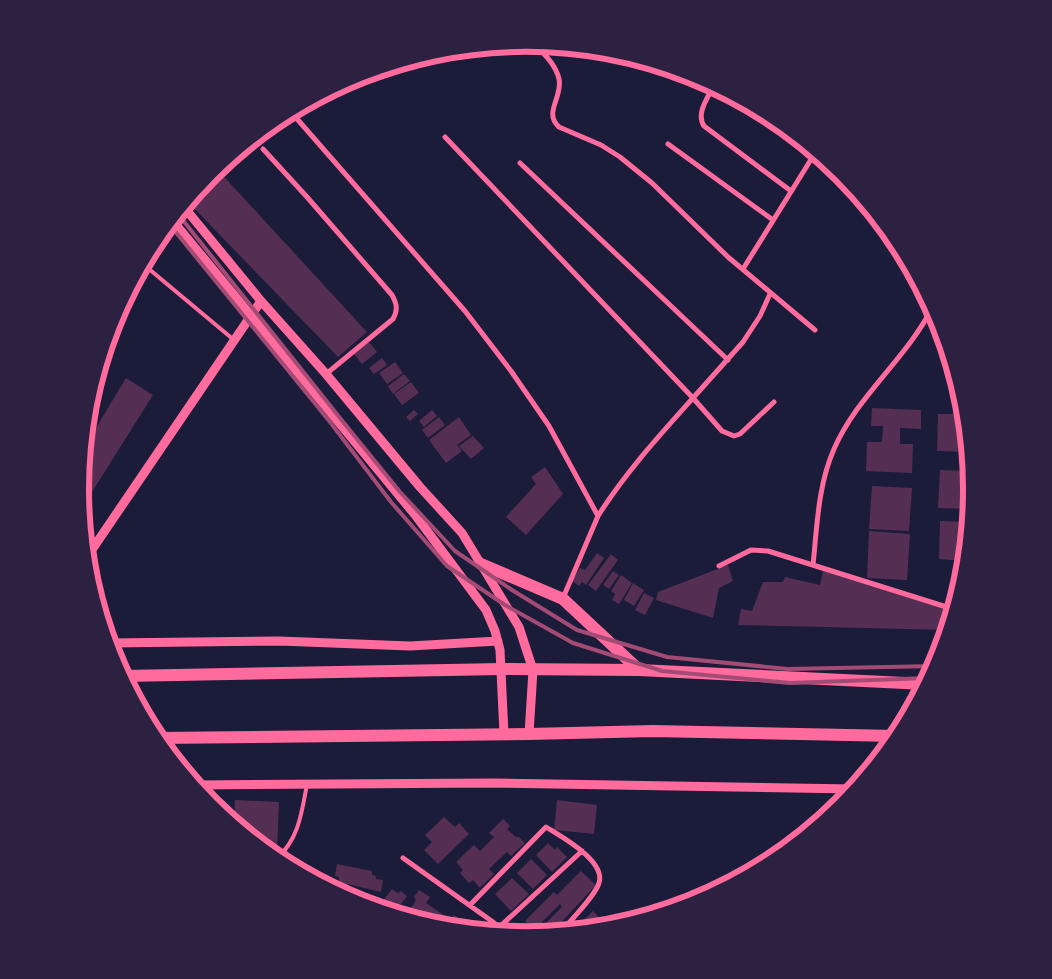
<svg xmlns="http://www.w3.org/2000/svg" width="1052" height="979" viewBox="0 0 1052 979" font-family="'PT Sans Narrow',sans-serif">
	<rect width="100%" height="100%" fill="#1b1b3a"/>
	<!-- building -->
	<path fill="#542f53" d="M217,169L367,332L338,357L188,202L211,174Z
		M369,342L377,352L362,364L354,354Z
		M382,358L387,365L374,374L369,368Z
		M395,362L403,373L387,384L379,373Z
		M404,374L410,381L393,394L388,386Z
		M126,378L153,395L82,508L80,489L85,446Z
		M411,382L419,393L402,405L394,394Z
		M872,408L921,410V429L900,428V444H913L912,473L866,471L867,442H882L883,426H871Z
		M414,410L418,414L410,421L406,417Z
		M432,410L437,416L424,427L419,421Z
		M938,414H964L968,452L937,451Z
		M439,417L445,425L428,438L422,430Z
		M459,417L471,435L457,445L462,451L446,463L429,440Z
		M473,436L484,448L471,459L459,446Z
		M545,467L563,494L526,535L506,517L536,484L531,477Z
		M940,470L970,471L972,490L970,509L938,508Z
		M872,486L912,488L909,531L869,529Z
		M940,521L969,522L965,561L939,559Z
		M869,531L910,534L907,580L867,578Z
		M597,553L604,558L586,585L582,582L579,586L572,581L580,568L585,570Z
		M611,554L618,560L596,591L588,585Z
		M728,565L733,581L719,588L713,618L656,600L658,592Z
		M613,571L619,575L609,589L603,585Z
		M823,571L953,611L947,630L738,625L741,609L752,611L763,582H783L785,577L820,585Z
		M621,575L632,583L619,604L612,600L615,594L611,591Z
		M633,583L644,590L634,606L624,600Z
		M644,593L654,598L645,615L635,610Z
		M235,800L279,802L277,852H268L234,823Z
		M557,800L597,805L594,834L554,830Z
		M835,800L842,804L828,816Z
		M444,817L455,827L459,823L469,834L438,864L424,850L432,842L425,835Z
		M503,819L510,826L507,829L517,838L518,836L525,843L511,856L507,852L489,869L494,874L480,888L473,880L469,883L460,873L463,870L456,862L474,845L480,851L494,837L489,833Z
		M548,843L555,850L557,847L567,857L552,872L536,855Z
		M531,859L547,875L533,889L517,873Z
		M337,864L372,871V875L376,876V879L383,880L381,892L348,884L347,886L338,885L339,877L335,876Z
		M581,871L596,885L551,933L539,934L537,932L562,907L560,904L534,930L525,921L554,892L557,895Z
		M512,878L529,894L511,911L495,894Z
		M337,888L348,895L351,891L372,904L371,906L355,901L336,891Z
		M392,889L398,893L401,891L407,896L394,913L377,908Z
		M419,890L430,897L426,903L451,920L454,915L463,921L458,929L439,927L401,915L404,911L408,913L416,900L414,897Z
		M593,911L608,927L572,931Z"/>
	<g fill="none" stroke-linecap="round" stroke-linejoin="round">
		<!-- service -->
		<path stroke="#ff6b9d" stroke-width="4" d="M143,264L234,340
			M276,859C299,840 302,811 307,784"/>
		<!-- minor -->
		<path stroke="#ff6b9d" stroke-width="5" d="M534,45C544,53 556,66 559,79C563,97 543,113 559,127L601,145L620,157L652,183L728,257L815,330
			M713,87C707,99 696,114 704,126L791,191
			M291,112L465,311L511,371L549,426L598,516L563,598
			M445,137L693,398C659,436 625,473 598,516
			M668,144L773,220
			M263,149L307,197L392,295C397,304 398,310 393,319L326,374
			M520,163L728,360
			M743,269L815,153
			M770,294L760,316L743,342L693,398L722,431L734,436L740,434L774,402
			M813,565C817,527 818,485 834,449C857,396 906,359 932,308
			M719,566L751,550L768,551L953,609
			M403,858L493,922L505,933
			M470,905L546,827C562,837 606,861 599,883C595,896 571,920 561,932
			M494,932L582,851"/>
		<!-- tertiary -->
		<path stroke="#ff6b9d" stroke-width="9" d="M184,207L261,301L326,374L420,487L462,533L519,627L533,670L529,734
			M173,221L416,516L486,610L495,631L500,650L504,734
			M87,557L261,301
			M109,643L279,641L410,646L498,641
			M195,785L493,783L854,789"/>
		<!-- primary -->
		<path stroke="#ff6b9d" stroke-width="12" d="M481,564L563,599L639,670
			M123,676L502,669L639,670L925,684
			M156,738L529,734L653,731L897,736"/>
		<!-- rail -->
		<path stroke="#a44b75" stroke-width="4" d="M178,214L340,418L400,492L455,551L512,590L577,630L667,657L788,669L935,666
			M170,225L330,422L391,502L447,566L505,605L573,643L662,671L790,683L928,678"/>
	</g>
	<!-- crop -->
	<path d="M0 0H1052V979H0ZM89 489a437 437 0 1 1 874 0a437 437 0 1 1-874 0Z" fill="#2d2142" fill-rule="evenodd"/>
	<path fill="none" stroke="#ff6b9d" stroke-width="6" d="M89 489a437 437 0 1 1 874 0a437 437 0 1 1-874 0Z"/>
</svg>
